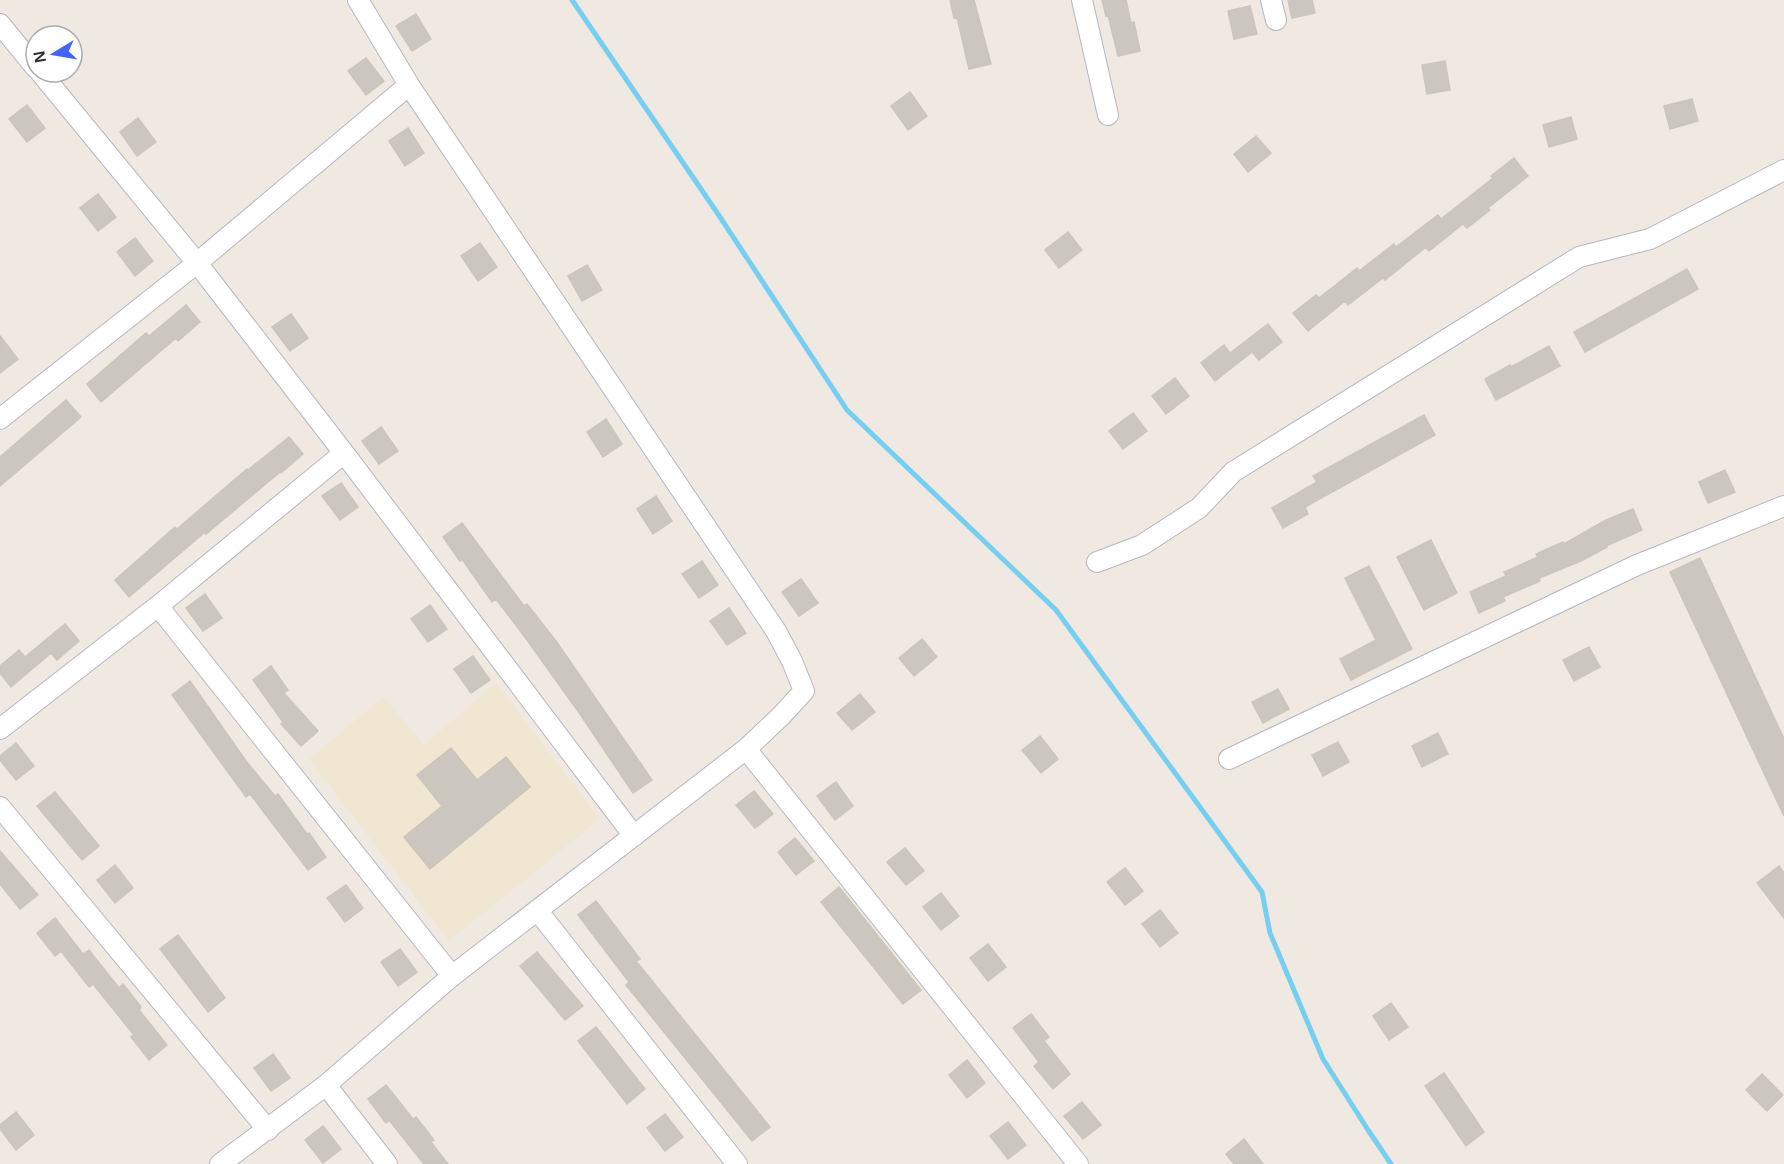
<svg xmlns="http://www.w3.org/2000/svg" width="1784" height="1164" viewBox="0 0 1784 1164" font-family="Arial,sans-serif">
	<rect width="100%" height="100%" fill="#efe9e1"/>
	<!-- education -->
	<path fill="#f0e6d1" d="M496,683L600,819L449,941L309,759L384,697L424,745Z"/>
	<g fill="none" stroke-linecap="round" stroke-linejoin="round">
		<!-- stream -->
		<path stroke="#75cff0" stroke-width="5" d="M572,0L718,214L847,410L1056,610L1262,892L1270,933L1323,1059L1368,1130L1391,1164"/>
	</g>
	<!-- building -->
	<path fill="#cbc7bf" stroke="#cbc5ba" stroke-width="1.5" d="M950,0H974L991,64L969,69L957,17L954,18Z
		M1102,0H1126L1131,23L1134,22L1140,51L1118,56L1108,15L1106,16Z
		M1288,0H1312L1315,13L1292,18Z
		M1250,6L1257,34L1234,39L1228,11Z
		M416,14L431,39L412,51L396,26Z
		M366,58L384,81L366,95L348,71Z
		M1445,61L1450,90L1427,94L1422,65Z
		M910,92L927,116L908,130L891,106Z
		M1692,99L1698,121L1670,129L1664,106Z
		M27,105L45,128L27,142L9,119Z
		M1571,117L1577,139L1549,147L1543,125Z
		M138,118L156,142L137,156L120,132Z
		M408,128L424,153L405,166L389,141Z
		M1256,136L1271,153L1248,172L1234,154Z
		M1514,158L1528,176L1488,208L1490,210L1467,228L1463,224L1429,251L1426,247L1385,280L1383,278L1348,305L1345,301L1308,331L1293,313L1316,295L1319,298L1357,268L1359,271L1394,244L1396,247L1438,215L1441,219L1493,178L1491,176Z
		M98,194L116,217L98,231L80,208Z
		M1068,232L1082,250L1059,268L1045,250Z
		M135,238L153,261L135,276L117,252Z
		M480,243L497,267L478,281L461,256Z
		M587,265L602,290L582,301L568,276Z
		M1687,269L1698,289L1585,352L1574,332Z
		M186,305L200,322L178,341L176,338L101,402L87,384L146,333L149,336Z
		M291,314L308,338L290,351L272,327Z
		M1268,324L1282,342L1259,360L1252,352L1215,381L1201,363L1224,345L1230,353Z
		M0,336L18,359L0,373Z
		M1549,346L1560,366L1496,400L1485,379L1510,365L1511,367Z
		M1175,378L1189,396L1166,414L1152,396Z
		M66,400L81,417L0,486V457Z
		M1133,413L1147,431L1123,449L1109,431Z
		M1424,415L1435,435L1305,507L1308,514L1283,528L1272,508L1317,482L1313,476Z
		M606,419L622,444L603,457L587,432Z
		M381,427L398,451L379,464L362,441Z
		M289,437L303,454L281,473L280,472L206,534L205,532L129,597L115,580L175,527L177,529L247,469L248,470Z
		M1725,470L1735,492L1708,503L1699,482Z
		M341,483L358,507L340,520L322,496Z
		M656,496L672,521L653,534L637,509Z
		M1633,509L1642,530L1606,546L1607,547L1581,561L1539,578L1540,581L1503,597L1505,601L1479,613L1470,592L1506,576L1504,572L1538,557L1536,554L1563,542L1564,544L1606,520Z
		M462,523L524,606L527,604L556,641L652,780L633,793L580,714L527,640L496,599L492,602L462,559L460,561L443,537Z
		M1431,540L1457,593L1424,610L1397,557Z
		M1700,558L1784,739V816L1670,572Z
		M702,561L718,585L699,598L682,574Z
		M1369,566L1412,649L1351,680L1340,659L1376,640L1345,578Z
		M801,579L818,603L799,616L782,592Z
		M205,594L222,618L203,631L186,608Z
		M430,605L447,629L428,642L411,619Z
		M729,608L746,633L727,645L710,621Z
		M65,624L79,641L57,660L51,653L11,687L0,673V666L19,650L25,657Z
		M922,639L937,657L914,676L899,658Z
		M1589,647L1600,667L1574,681L1563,660Z
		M473,656L490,680L471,693L454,669Z
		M271,666L288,690L284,693L318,731L301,746L281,724L283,722L253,680Z
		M190,681L246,761L275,796L278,794L307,834L309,833L326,857L308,870L250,794L246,797L172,695Z
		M1278,689L1289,709L1263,723L1252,702Z
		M860,694L875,712L852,730L837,713Z
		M1438,733L1448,754L1422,767L1412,746Z
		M1040,736L1058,759L1041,773L1022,750Z
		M1338,742L1349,762L1323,776L1312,755Z
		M16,743L34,766L16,780L0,760V756Z
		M451,748L477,780L506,757L530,787L430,869L404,837L442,806L417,775Z
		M836,782L853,806L835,820L817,796Z
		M754,791L773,814L755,828L736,805Z
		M55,792L99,846L82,860L37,806Z
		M795,838L814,861L796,875L778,852Z
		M905,848L924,871L906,885L887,862Z
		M0,851L38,895L20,909L0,884Z
		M115,865L133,888L115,903L97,880Z
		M1779,866L1784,873V918L1757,883Z
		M1125,868L1143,891L1125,905L1107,882Z
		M346,885L363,908L345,922L327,898Z
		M839,887L921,990L903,1004L821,902Z
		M941,893L959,916L941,930L923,907Z
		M596,901L640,959L636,961L770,1127L752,1141L626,985L629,982L578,915Z
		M1160,910L1178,933L1160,947L1142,924Z
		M55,918L83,954L89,950L119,988L123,984L141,1007L139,1010L167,1045L149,1060L131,1037L134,1035L93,984L89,987L61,951L55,956L37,933Z
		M178,935L225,998L208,1012L160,949Z
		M988,944L1006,967L988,981L970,958Z
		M400,949L417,972L398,986L381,962Z
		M537,952L583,1006L565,1020L520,966Z
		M1391,1003L1408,1027L1389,1040L1373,1016Z
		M1031,1014L1049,1037L1044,1041L1070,1074L1053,1089L1034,1066L1039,1062L1013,1028Z
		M596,1027L645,1089L627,1104L578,1041Z
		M273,1054L290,1078L271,1091L254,1068Z
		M967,1060L985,1083L967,1098L949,1075Z
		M1444,1073L1484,1132L1466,1146L1425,1086Z
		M1762,1074L1783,1095L1767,1111L1746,1090Z
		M386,1085L413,1119L416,1117L434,1140L431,1142L448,1164H424L389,1120L386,1123L368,1099Z
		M1082,1102L1101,1125L1083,1139L1064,1116Z
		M16,1112L34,1135L16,1150L0,1129V1125Z
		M665,1114L683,1137L665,1151L647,1128Z
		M1008,1122L1026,1145L1008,1159L990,1136Z
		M323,1126L341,1149L323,1163L305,1140Z
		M1244,1139L1263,1164H1234L1226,1154Z"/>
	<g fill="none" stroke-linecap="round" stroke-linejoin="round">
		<!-- minor casing -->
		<g stroke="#b4b7c1" stroke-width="22">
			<path id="minor" d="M358,0L409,85L776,631L792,661L804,691L781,716L746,749
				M1082,0L1108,115
				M1271,0L1276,20
				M0,24L36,68
				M40,72L197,263L344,453L634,836
				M0,419L197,263L409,85
				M1097,562L1142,545L1199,508L1233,472L1579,257L1650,239L1784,170
				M158,606L452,976
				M0,729L158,606L344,453
				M1229,759L1637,565L1784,506
				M0,807L268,1130
				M537,910L737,1164
				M326,1085L387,1164
				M220,1164L326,1085L452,976L746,749L1078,1164"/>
		</g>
		<!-- minor -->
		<use href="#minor" stroke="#fff" stroke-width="20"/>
	</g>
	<!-- north arrow -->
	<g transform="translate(54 54) rotate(259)"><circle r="28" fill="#ffffff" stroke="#ababab" stroke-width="1.5"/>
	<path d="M0-4.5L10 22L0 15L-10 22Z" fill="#4264fb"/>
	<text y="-9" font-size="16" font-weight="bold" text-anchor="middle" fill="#2e2e2e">N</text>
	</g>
</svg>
